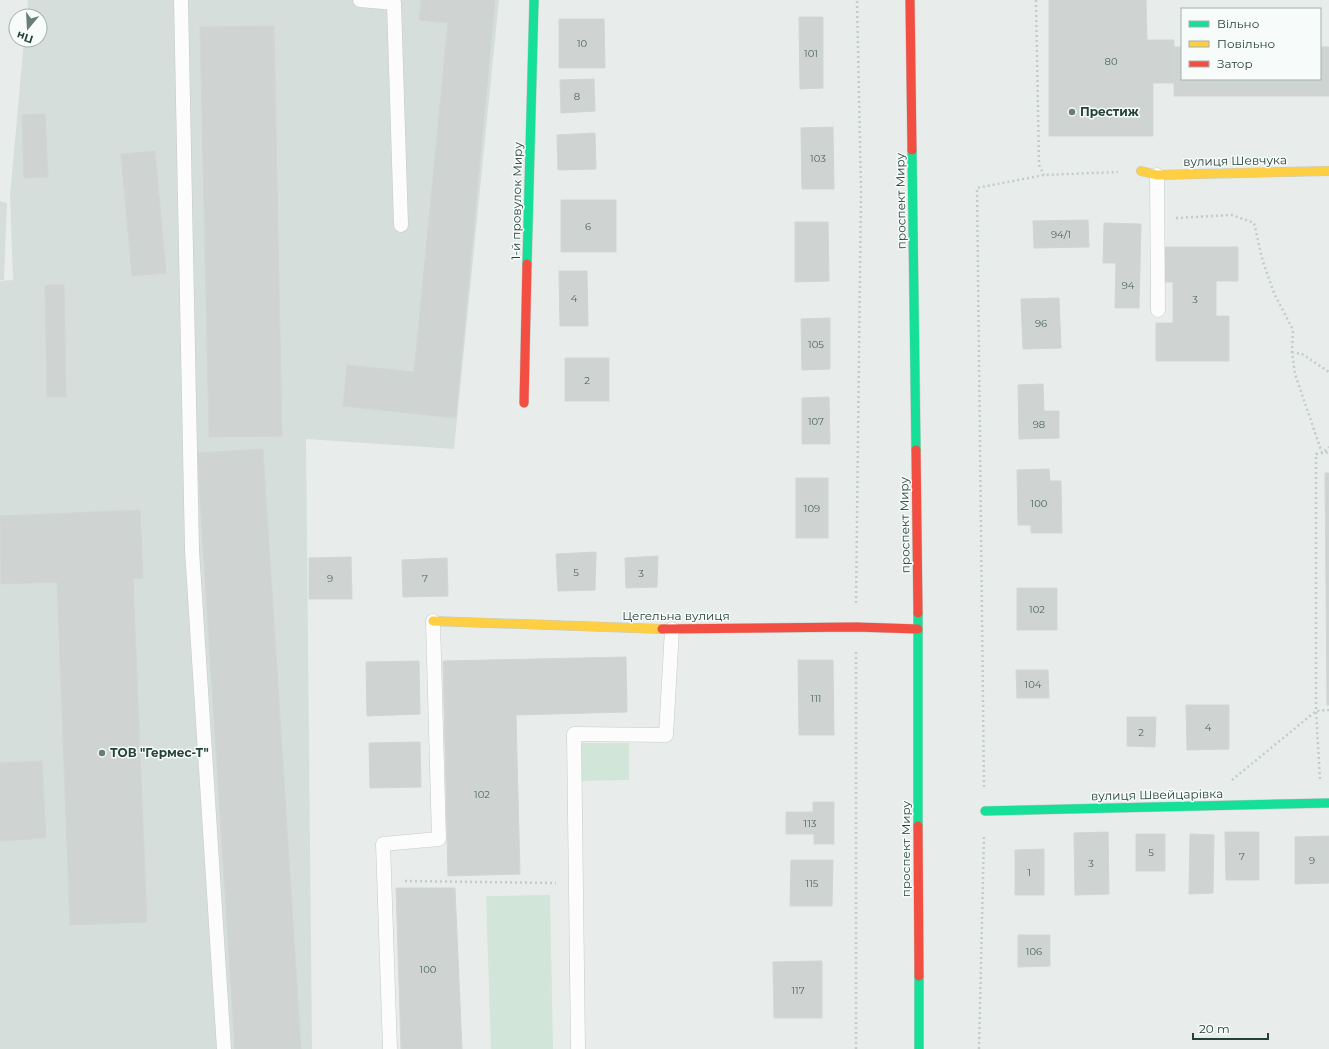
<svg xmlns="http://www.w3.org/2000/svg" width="1329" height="1049" viewBox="0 0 1329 1049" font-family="Montserrat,sans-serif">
	<rect width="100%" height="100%" fill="#e8edeb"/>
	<!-- built -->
	<path fill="#d6dedb" d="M28,0H499L454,449L306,439L312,1049H0V281L13,280L10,196L24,40H40V16H27Z
		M0,201L7,203L4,280H0Z"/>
	<!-- green -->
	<path fill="#d1e6d8" d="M580,743H629V780L580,781Z
		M550,895L553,1049H491L486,896Z"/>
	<!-- building -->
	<path fill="#cfd4d2" stroke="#d1d6d4" d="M421,0H495L456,418L343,406L347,365L414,372L448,23L419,20Z
		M1049,0H1146L1147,40H1174V83H1153V136H1049Z
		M799,17H823V88L800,89Z
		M559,19H604L605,68H559Z
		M274,26L282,436L209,437L200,27Z
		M1174,47H1182V79H1320V47H1329V96H1174Z
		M594,79L595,111L561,113L560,80Z
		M45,114L48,177L24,178L22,115Z
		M833,127L834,189H802L801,128Z
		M595,133L596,169L558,170L557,135Z
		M155,151L166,273L132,276L121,154Z
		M561,200H616V252H561Z
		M1088,220L1089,247L1034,248L1033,221Z
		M795,222H828L829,281L795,282Z
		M1104,223L1141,224L1139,308H1115L1116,263H1103Z
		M1161,247H1238V281H1216V316H1229V361H1156V323H1173V282H1160Z
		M559,271H587L588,326H560Z
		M45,285H64L66,397H47Z
		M1059,298L1061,348L1023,349L1021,299Z
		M830,318V369L802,370L801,319Z
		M565,358H609V401H565Z
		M1043,384L1044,411H1059V438L1019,439L1018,385Z
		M829,397L830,444H802V398Z
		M263,449L301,1049H235L197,453Z
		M1049,469L1050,481H1061L1062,533H1031V525H1018L1017,470Z
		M1325,473H1329V705H1327Z
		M796,478H828V538H796Z
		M140,510L143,578L133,579L147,922L70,925L57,582L1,584L0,516Z
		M596,552L595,590L558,591L556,554Z
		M658,556L657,587L626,588L625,558Z
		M351,557L352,599H309V558Z
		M447,558L448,596L403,597L402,560Z
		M1017,588H1057V630H1017Z
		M626,657L627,712L516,715L520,874L448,876L443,661Z
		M798,660H833L834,735H799Z
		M419,661L420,714L367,716L366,662Z
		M1016,670H1048L1049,698H1017Z
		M1186,705H1229V749L1187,750Z
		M1127,717H1156L1155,747L1127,746Z
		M420,742L421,787L370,788L369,743Z
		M42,761L46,838L0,841V763Z
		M813,802H834V844H814V834H786V812H813Z
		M1108,832L1109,894L1075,895L1074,833Z
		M1225,832H1259V880H1226Z
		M1136,834H1165V871H1136Z
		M1190,834L1214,835L1213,893L1189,894Z
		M1329,836V883L1295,884V837Z
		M1044,849V895H1015V850Z
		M791,860H833L832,906H790Z
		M396,888H455L462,1049H401Z
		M1018,935H1050V966L1018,967Z
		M822,961V1018H774L773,962Z"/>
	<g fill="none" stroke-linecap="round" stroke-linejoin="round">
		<!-- lane casing -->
		<g stroke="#c5cac8" stroke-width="15">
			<path id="lane" d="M181,0L192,550L224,1049
				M360,0L394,3L401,225
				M1157,175L1158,310
				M390,1049L383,844L439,839L433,621
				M578,1049L574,734L666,735L672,629"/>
		</g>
		<!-- fast casing -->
		<g stroke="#c3cbc8" stroke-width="10">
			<path id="fast" d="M912,150L916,450
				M527,264L534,0
				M918,613V826
				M985,811L1329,803
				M919,976V1049"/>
		</g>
		<!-- slow casing -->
		<g stroke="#c3cbc8" stroke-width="10">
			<path id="slow" d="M1141,171L1157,175L1329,171
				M433,621L662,629"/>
		</g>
		<!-- jam casing -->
		<g stroke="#c3cbc8" stroke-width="10">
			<path id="jam" d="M910,0L912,150
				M524,403L527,264
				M916,450L918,613
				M662,629L856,627L918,629
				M918,826L919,976"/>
		</g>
		<!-- path -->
		<path stroke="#c3ccca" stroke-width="2.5" stroke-dasharray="2 3" stroke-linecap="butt" d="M1036,0L1039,165L1044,175
			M1176,218L1232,215L1254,223L1263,262L1274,293L1293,330L1292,352L1295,374L1322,453L1329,447
			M1292,352L1302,354L1329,372
			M856,603L861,190L857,0
			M1320,779L1316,711V454L1329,452
			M1232,780L1316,711L1329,710
			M984,787L977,188L1044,175L1118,172
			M405,881L556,883
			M856,1049V650
			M979,1049L984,834"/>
		<!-- lane -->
		<use href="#lane" stroke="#fcfcfc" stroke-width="14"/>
		<!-- fast -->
		<use href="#fast" stroke="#16e098" stroke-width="9"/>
		<!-- slow -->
		<use href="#slow" stroke="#ffcf43" stroke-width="9"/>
		<!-- jam -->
		<use href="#jam" stroke="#f24e42" stroke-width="9"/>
	</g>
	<!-- markers -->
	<g fill="#697e78" stroke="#f7fbf9" stroke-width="1.5">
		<circle cx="1072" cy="112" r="4"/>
		<circle cx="102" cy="753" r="4"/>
	</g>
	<g text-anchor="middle" stroke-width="3" stroke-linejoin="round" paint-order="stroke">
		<!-- number labels -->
		<g font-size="10" fill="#506761">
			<text x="582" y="47">10</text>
			<text x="811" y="57">101</text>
			<text x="1111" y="65">80</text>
			<text x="577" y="100">8</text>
			<text x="818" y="162">103</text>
			<text x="588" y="230">6</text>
			<text x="1061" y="238">94/1</text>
			<text x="1128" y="289">94</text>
			<text x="574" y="302">4</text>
			<text x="1195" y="303">3</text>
			<text x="1041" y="327">96</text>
			<text x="816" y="348">105</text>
			<text x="587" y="384">2</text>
			<text x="816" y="425">107</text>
			<text x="1039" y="428">98</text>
			<text x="1039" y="507">100</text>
			<text x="812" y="512">109</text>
			<text x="576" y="576">5</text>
			<text x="641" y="577">3</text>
			<text x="330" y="582">9</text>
			<text x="425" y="582">7</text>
			<text x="1037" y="613">102</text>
			<text x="1033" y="688">104</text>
			<text x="816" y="702">111</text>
			<text x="1208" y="731">4</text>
			<text x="1141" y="736">2</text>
			<text x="482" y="798">102</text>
			<text x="810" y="827">113</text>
			<text x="1151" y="856">5</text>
			<text x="1242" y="860">7</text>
			<text x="1312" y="864">9</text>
			<text x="1091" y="867">3</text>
			<text x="1029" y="876">1</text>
			<text x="812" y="887">115</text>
			<text x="1034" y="955">106</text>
			<text x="428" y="973">100</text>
			<text x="798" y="994">117</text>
		</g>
		<!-- poi labels -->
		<g font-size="12" font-weight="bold" fill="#24423a" stroke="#f7fbf9" text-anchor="start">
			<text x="1080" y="116">Престиж</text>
			<text x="110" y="757">ТОВ "Гермес-Т"</text>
		</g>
		<!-- street labels -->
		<g font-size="12" fill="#24423a" stroke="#f7fbf9">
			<text transform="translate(1235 161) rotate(-1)" y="4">вулиця Шевчука</text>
			<text transform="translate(517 201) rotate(-89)" y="4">1-й провулок Миру</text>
			<text transform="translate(901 201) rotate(-91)" y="4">проспект Миру</text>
			<text transform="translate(905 525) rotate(-91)" y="4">проспект Миру</text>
			<text x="676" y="620">Цегельна вулиця</text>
			<text transform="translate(1157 795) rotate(-1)" y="4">вулиця Швейцарівка</text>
			<text transform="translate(906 849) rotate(-90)" y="4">проспект Миру</text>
		</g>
	</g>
	<!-- legend -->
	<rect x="1181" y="8" width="140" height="72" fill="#f7fbf9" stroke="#a3b1ad"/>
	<rect x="1189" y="21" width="20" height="6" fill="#16e098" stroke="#a3b1ad"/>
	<text x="1217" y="28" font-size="12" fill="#24423a">Вільно</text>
	<rect x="1189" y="41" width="20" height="6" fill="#ffcf43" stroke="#a3b1ad"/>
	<text x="1217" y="48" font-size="12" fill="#24423a">Повільно</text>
	<rect x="1189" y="61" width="20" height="6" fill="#f24e42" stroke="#a3b1ad"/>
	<text x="1217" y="68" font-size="12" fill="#24423a">Затор</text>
	<!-- north arrow -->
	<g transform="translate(28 28) rotate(198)"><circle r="19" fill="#f7fbf9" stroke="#a3b1ad"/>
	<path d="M0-3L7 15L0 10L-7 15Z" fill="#697e78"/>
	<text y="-6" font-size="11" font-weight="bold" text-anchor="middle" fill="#24423a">Пн</text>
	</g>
	<!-- scale -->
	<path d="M1193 1033v6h75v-6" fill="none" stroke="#24423a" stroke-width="2"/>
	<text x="1199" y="1033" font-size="12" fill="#24423a" stroke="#f7fbf9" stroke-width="3" paint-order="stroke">20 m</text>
</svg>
